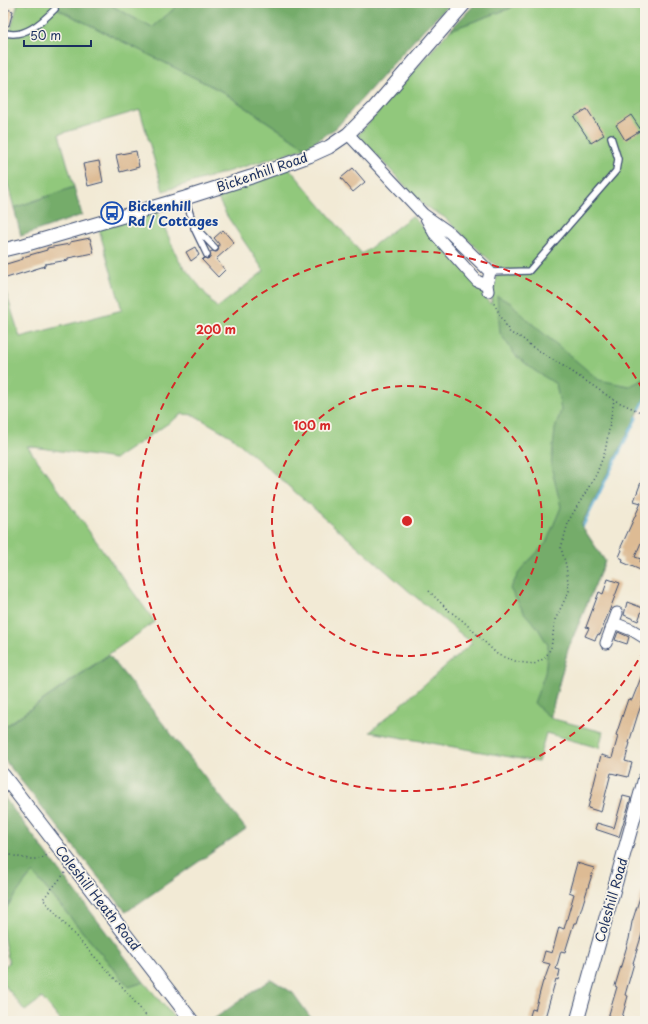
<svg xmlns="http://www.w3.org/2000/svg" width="648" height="1024" viewBox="0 0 648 1024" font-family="'Playpen Sans',sans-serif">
	<rect width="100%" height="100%" fill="#f7f3e8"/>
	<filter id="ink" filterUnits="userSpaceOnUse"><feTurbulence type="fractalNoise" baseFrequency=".025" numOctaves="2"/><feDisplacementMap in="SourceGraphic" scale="8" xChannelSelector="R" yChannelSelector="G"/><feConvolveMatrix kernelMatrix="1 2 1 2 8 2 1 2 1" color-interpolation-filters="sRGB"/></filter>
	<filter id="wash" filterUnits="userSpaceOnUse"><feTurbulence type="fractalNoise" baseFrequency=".012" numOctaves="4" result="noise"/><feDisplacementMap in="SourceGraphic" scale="16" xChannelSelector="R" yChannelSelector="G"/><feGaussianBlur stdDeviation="0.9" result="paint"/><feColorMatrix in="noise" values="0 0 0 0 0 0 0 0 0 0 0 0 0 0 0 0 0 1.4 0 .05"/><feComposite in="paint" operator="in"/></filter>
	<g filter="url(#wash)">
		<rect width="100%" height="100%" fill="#f2ead5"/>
		<!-- green -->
		<path fill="#91c87b" stroke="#567c6c" d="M18,3H53L58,9L223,92L306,148L163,191L140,110L59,134L74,187L14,208L3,166V30L10,32Z
			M107,3H178L175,8L152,28Z
			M515,3H645V399L581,525L605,561L568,649L550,718L603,732L599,748L546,733L538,762L370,732L472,643L411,593L232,437L194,415L182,414L115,459L27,446L155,622L3,728V283L20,337L122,310L98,226L157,210L179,261L217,308L264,271L227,216L214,191L289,168L362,254L412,216L471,277L491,304L498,268L444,217L423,205L358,135L450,30L511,8Z
			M33,873L129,987L144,982L177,1021H61L42,998L25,1011L3,983V967L9,963C6,950 0,927 3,914C5,907 27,879 33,873Z"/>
		<!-- forest -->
		<path fill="#74ac6b" stroke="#486e64" d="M53,3H107L152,28L175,8L178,3H452L424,29L336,128L306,148L223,92L58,9Z
			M476,3H515L511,8L450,30Z
			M74,187L82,215L21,236L14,208Z
			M497,296L511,303L530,322L599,380L629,386L645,379V399L581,525L605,561L568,649L550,718L534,703L545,673L548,645L537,627L525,614L510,589L521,569L546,543L561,507L551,466L555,429L561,410L556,384L535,371L516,356L500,333Z
			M109,655L246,829L126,912L3,758V728Z
			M3,796L144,982L129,987L33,873L27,879L3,913L8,905L6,896H3Z
			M271,979L293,993L313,1021H211Z"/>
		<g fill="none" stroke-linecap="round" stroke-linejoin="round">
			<!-- stream -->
			<path stroke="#5bb1d8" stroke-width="2.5" d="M640,409L645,399
				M583,526L637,417"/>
		</g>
		<g id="blocks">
			<!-- building -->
			<path fill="#ddbb94" d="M3,8L13,11L9,26L3,24Z
				M587,109L604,135L591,143L574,117Z
				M631,115L641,130L625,140L616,125Z
				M136,151L139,167L120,172L116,155Z
				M99,161L103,182L88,186L83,164Z
				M353,168L365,182L353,192L341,178Z
				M223,230L234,243L216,259L225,270L218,277L202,260L204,258L207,259L210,258V252L212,251L216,252L218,251L219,244L214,238Z
				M90,238L94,253L68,258V260L45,264V266L3,279V265L23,259V257L47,250V248L70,244V242Z
				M195,247L199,255L191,261L186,252Z
				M644,474L645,533L635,557L641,559L640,562L645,564V572L622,562L623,559L619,557L622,550L620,549L641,503L634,501Z
				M608,579L620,583L600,635L598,634L595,640L585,636L589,628L586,627L599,592L603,594Z
				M627,602L643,608L638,621L624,615Z
				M618,632L629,637L627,644L615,640Z
				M644,670L645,700H643L638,714L629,743H630L625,761L632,763L628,777L611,773L601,812L588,808L601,755L612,758L618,736L616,735L628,699L632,700Z
				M623,796L631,798L619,837L595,829L597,823L614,828Z
				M577,863L594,868L577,923H574L565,952L561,951L556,969L560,970L558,980L556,979L544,1021H538L529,1019L532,1009L535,1010L543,981H544L550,964L542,962L545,951L552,953L559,927L564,929L574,894L569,892Z
				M643,888H645V924L633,963H634L625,995L628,996L621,1021H607L617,987L615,986L629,939L632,922Z"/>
		</g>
	</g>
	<g filter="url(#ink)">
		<use href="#blocks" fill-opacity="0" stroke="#3b4b70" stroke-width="1"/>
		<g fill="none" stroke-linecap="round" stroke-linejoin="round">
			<!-- service casing -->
			<g stroke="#3b4b70" stroke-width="8">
				<path id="service" d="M3,32C23,40 42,22 55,9
					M185,198L194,226L215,248
					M194,228L207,255
					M490,272L529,271L616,171L618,159L611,137"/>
			</g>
			<!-- minor casing -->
			<g stroke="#3b4b70" stroke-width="13">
				<path id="minor" d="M348,134L423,214L450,233L490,272L487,285L488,291
					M426,218L434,233L477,281L487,285
					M614,623L632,630L645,638
					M606,643L617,613"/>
			</g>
			<!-- tertiary casing -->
			<g stroke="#3b4b70" stroke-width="15">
				<path id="tertiary" d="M3,250L24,245L185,198L251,177L309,156L329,147L348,134L374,108L465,3
					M3,775L192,1021
					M577,1021L645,778"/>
			</g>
			<!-- path -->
			<path stroke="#3b4b70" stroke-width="1.5" stroke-dasharray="1 3" stroke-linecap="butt" d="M492,300L510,333L522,338L531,346L568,369L614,400L645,414
				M429,591L447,609L463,621L498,655L518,662L534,664L545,658L551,648L555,620L569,591L566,565L561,548L569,520L596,475L605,452L614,400
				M3,853C16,856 39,865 49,853
				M65,873L43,899L70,930L127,992L150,1021"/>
			<!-- service -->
			<use href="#service" stroke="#fff" stroke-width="5.5"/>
			<!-- minor -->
			<use href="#minor" stroke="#fff" stroke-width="11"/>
			<!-- tertiary -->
			<use href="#tertiary" stroke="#fff" stroke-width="13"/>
		</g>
	</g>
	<!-- distance rings -->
	<g fill="none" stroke="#d62828" stroke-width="2" stroke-dasharray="7 5">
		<circle cx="407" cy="521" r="135"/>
		<path d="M644 650A270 270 0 1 1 644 392"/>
	</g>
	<!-- icons -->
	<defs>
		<g id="bus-ring" transform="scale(1.15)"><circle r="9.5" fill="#f7f3e8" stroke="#1a4fb4" stroke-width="1.5"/><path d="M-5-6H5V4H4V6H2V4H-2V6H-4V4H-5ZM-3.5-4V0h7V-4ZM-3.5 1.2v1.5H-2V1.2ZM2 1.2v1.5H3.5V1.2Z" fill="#1a4fb4"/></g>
	</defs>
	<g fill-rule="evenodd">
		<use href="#bus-ring" x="112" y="213"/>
	</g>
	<g text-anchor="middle" stroke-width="3.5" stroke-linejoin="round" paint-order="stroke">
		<!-- street labels -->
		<g font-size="13" fill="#1b2f5e" stroke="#f7f3e8">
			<text transform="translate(262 172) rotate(-19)" y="5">Bickenhill Road</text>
			<text transform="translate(98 898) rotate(52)" y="5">Coleshill Heath Road</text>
			<text transform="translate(611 900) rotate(-74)" y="5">Coleshill Road</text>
		</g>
		<!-- transit labels -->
		<g font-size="13" font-weight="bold" fill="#164399" stroke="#f7f3e8" text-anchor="start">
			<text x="128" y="211">Bickenhill<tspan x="128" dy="15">Rd / Cottages</tspan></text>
		</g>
	</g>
	<circle cx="407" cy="521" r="6" fill="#d62828" stroke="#f7f3e8" stroke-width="2"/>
	<g font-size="12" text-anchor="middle" font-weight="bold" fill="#d62828" stroke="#f7f3e8" stroke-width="3.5" stroke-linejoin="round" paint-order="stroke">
		<text x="216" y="334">200 m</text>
		<text x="312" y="430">100 m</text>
	</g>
	<!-- margin -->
	<rect width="648" height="1024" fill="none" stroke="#f7f3e8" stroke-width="16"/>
	<!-- scale -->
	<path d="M24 40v6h67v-6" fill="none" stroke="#1b2f5e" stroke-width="2"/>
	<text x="30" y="40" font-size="12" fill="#1b2f5e" stroke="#f7f3e8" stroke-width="3" paint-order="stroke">50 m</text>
</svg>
